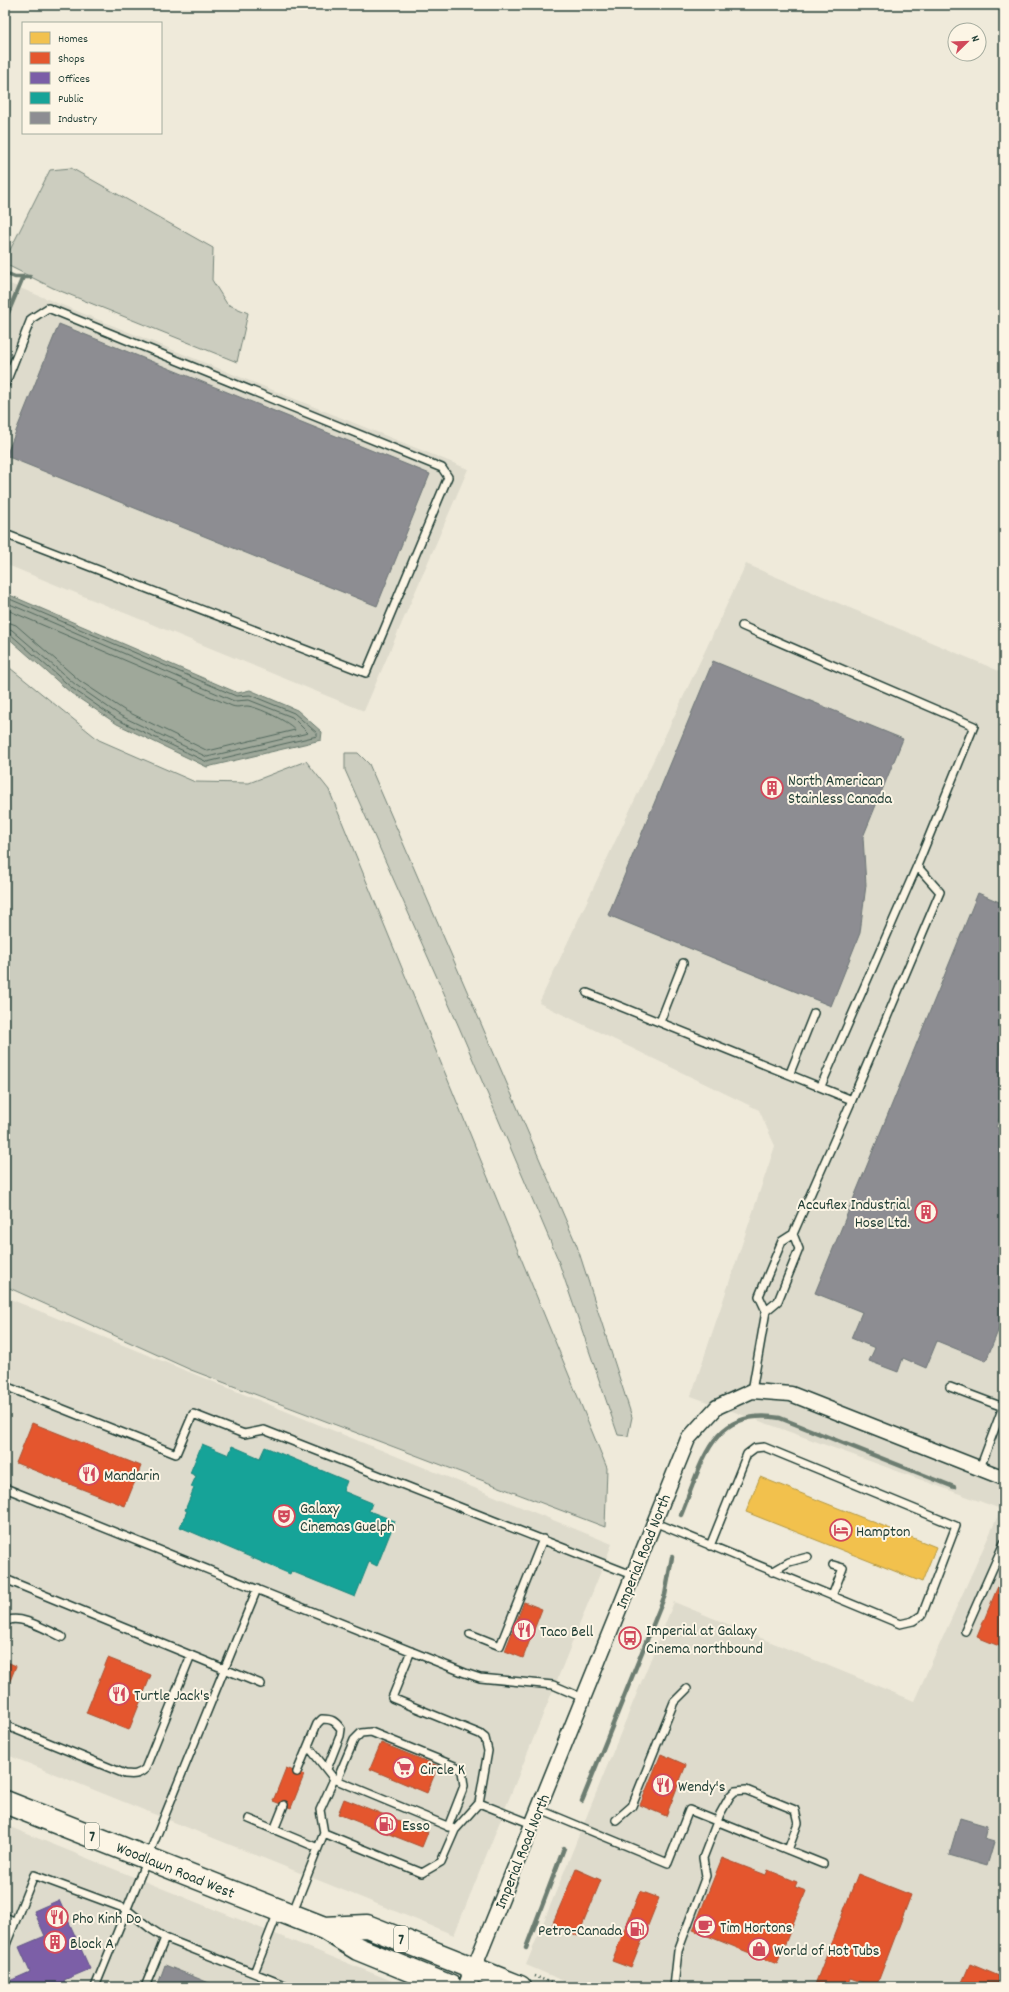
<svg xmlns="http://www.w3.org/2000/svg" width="1009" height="1992" viewBox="0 0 1009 1992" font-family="Dekko,sans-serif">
	<rect width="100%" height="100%" fill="#efeada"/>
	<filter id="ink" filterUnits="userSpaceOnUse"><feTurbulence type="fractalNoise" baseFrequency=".025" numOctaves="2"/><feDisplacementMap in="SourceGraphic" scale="8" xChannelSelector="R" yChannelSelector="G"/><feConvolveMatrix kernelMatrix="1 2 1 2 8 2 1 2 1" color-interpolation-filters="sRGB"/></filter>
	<g filter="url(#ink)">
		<!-- built -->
		<path fill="#dedbcc" d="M5,282L468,469L364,711L5,564Z
			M746,564L1004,673V1987H578L526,1965L674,1602L914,1701L1001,1509L691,1396L775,1146L759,1110L539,1003Z
			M5,1297L612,1544L454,1935L5,1754Z
			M5,1825L156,1886L407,1987H5Z"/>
		<!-- green -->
		<path fill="#cccdbf" stroke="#76857a" d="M71,168L213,248L212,280L227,304L248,313L237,362L53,288L5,264V260L50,170Z
			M5,664L99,740L195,782L249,783L306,761L329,790L607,1468L605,1527L191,1370L5,1286Z
			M345,753H358L369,764L577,1246L632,1417L628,1436L618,1435L557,1257L459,1027L345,770Z"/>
		<!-- water -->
		<path fill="#9fa89a" stroke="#6c7d71" d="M5,593L238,693L250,690L297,710L322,732L321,740L207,767L117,724L71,693L5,635Z"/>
		<!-- homes -->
		<path fill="#f2c14e" stroke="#b39946" d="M760,1477L936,1547L922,1582L746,1512Z"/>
		<!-- shops -->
		<path fill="#e4572e" stroke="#a94f30" d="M32,1423L141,1466L125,1506L16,1463Z
			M1001,1579L1004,1581V1648L977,1637Z
			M524,1602L542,1609L523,1658L505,1651Z
			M108,1658L151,1675L129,1730L86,1713Z
			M5,1661L16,1666L5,1693Z
			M381,1743L438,1766L427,1793L370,1769Z
			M661,1754L686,1765L666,1816L640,1805Z
			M286,1768L304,1775L291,1808L273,1801Z
			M344,1799L428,1832L422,1847L338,1814Z
			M722,1858L766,1875L768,1870L797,1882L795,1887L806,1891L777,1964L693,1930Z
			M576,1869L601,1880L578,1936L552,1925Z
			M858,1874L911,1895L876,1987L850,1978L847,1987H814Z
			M640,1891L659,1898L631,1968L612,1961Z
			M970,1964L1004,1978L1003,1987H960Z"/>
		<!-- offices -->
		<path fill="#7b5ea7" stroke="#5f5484" d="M59,1900L90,1969L64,1980L67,1987H6L5,1983L30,1972L19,1947L45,1936L34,1911Z"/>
		<!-- public -->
		<path fill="#17a398" stroke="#19847a" d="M202,1444L229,1455L232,1446L260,1458L265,1447L347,1481L343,1491L372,1503L369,1511L395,1521L377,1566L369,1562L355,1597L291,1571L290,1574L180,1527L187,1511L185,1510L194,1488L191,1487L196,1476L190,1473Z"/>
		<!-- industry -->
		<path fill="#8d8d92" stroke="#6c7576" d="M59,324L430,474L377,606L6,456Z
			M713,661L903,739L863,837L866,885L860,933L831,1006L608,915Z
			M978,893L1004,904V1107L996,1127L1004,1131V1316L986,1361L937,1341L926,1368L903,1358L898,1372L869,1361L875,1348L851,1338L862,1312L815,1293Z
			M960,1818L987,1826L984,1839L994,1842L987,1866L949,1855Z
			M165,1965L219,1987H157Z"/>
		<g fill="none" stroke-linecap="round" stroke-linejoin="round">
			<!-- shore -->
			<path stroke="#52685d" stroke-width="1" d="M5,597L236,696L250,695L294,713L317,733V736L207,762L118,720L73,689L9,633L5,632
				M5,602L234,701L249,700L292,717L308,733L207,757L121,716L76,685L12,630L5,627
				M5,609L232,706C238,708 242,706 247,706C256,706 292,723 295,730L208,751L124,710L80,681L16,625L5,621"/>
			<!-- stream -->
			<path stroke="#6c7d71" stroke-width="4.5" d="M5,273L15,277H30
				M5,320L23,277
				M681,1515C702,1464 711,1406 780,1418L954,1487
				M582,1801L665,1595L672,1557
				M526,1948L564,1848"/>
			<!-- service casing -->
			<g stroke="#1f3d34" stroke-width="10">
				<path id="service" d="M5,385L31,319L48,308L442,468L448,477L366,673L5,534
					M742,626L974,726L917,866
					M587,993L852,1100L793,1234L782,1241L759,1296L766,1311L752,1391
					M660,1022L683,963
					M790,1073L814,1013
					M821,1086L917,866L940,892L852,1100
					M766,1311L778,1301L799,1249L793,1234
					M5,1384L10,1388L176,1454L193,1414L244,1434L264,1430L632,1575
					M950,1387L1003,1407
					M980,1468L1004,1404
					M5,1488L465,1673L480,1678L553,1685L583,1698
					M654,1522L900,1624L913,1621L922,1615L956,1526L764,1447L755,1448L747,1454L710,1546
					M772,1572L789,1562L808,1557
					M5,1579L261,1684
					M832,1596L843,1568L833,1565
					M5,1623C15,1611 49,1631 62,1637
					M965,1631L1004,1543
					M470,1634L500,1646L543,1539
					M411,1651L392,1698L480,1734L485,1738L488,1751L479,1803
					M5,1725L125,1774C134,1775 138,1775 145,1769L191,1655
					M308,1746L334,1779L452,1828
					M297,1772L317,1724L322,1719C332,1719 335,1721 341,1729L340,1736L327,1769
					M337,1780L354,1740L361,1733L371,1732L457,1767L462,1771L464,1786L448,1827
					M538,1809L668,1863L689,1810L823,1864
					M249,1819L318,1848
					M616,1820L632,1806L674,1702L687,1689
					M274,1830L284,1805
					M324,1833L422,1873L441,1862L455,1830L479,1803L532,1824
					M292,1914L324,1833L320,1810L334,1779
					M5,1917L15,1922
					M5,1947L34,1875L126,1909L151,1929L165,1938
					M254,1973L278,1912
					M95,1987L257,1589
					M145,1987L165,1938L289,1987
					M674,1987L678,1951L706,1876L703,1858L720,1814L730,1796L735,1791L746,1790L795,1810L798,1823L788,1850"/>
			</g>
			<!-- minor casing -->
			<g stroke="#1f3d34" stroke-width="17">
				<path id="minor" d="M474,1968L688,1439L717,1407L752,1391L791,1394L1004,1478"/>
			</g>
			<!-- tertiary casing -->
			<g stroke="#1f3d34" stroke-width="20">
				<path id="tertiary" d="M467,1987L474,1968"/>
			</g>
			<!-- primary casing -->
			<g stroke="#1f3d34" stroke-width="25">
				<path id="primary" d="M5,1802L324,1928L358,1949L451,1987
					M324,1928L367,1926L520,1987"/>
			</g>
			<!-- path -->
			<path stroke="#1f3d34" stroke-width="2.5" stroke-dasharray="1 3" stroke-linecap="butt" d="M535,1976L560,1987"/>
			<!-- service -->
			<use href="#service" stroke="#fcf5e5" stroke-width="7"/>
			<!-- minor -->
			<use href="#minor" stroke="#fcf5e5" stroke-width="14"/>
			<!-- tertiary -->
			<use href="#tertiary" stroke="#fcf5e5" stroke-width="17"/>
			<!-- primary -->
			<use href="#primary" stroke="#fcf5e5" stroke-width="22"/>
		</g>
	</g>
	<!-- icons -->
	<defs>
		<g id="building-ring" transform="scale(1.15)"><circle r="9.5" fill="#fcf5e5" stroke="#d1495b" stroke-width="1.5"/><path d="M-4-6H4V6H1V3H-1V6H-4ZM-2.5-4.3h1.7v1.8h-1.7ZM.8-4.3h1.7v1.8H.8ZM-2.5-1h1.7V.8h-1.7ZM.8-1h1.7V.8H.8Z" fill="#d1495b"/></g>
		<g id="restaurant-ring" transform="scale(1.15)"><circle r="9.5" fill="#fcf5e5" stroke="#d1495b" stroke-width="1.5"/><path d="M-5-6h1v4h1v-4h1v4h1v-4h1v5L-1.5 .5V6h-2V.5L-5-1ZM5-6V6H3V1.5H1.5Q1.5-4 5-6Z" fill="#d1495b"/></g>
		<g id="theatre-ring" transform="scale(1.15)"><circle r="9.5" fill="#fcf5e5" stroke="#d1495b" stroke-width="1.5"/><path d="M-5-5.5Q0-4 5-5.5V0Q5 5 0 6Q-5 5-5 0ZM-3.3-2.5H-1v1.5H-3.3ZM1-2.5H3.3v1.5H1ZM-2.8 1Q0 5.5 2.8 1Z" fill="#d1495b"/></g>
		<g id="hotel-ring" transform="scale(1.15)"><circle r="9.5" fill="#fcf5e5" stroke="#d1495b" stroke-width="1.5"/><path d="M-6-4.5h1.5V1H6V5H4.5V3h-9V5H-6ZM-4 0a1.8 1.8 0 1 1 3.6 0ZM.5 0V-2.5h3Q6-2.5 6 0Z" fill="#d1495b"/></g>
		<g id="bus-ring" transform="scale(1.15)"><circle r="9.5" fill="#fcf5e5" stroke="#d1495b" stroke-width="1.5"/><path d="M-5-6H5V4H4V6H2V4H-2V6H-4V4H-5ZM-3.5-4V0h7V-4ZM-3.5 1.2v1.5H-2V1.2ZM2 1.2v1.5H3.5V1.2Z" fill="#d1495b"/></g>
		<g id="supermarket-ring" transform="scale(1.15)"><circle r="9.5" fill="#fcf5e5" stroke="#d1495b" stroke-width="1.5"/><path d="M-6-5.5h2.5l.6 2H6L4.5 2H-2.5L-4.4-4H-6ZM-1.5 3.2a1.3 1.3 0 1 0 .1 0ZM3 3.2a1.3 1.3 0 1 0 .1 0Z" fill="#d1495b"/></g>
		<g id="fuel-ring" transform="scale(1.15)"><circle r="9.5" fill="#fcf5e5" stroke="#d1495b" stroke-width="1.5"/><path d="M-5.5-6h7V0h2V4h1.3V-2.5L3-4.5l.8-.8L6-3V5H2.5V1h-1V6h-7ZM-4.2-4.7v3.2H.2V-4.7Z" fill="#d1495b"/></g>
		<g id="cafe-ring" transform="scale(1.15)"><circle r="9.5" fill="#fcf5e5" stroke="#d1495b" stroke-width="1.5"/><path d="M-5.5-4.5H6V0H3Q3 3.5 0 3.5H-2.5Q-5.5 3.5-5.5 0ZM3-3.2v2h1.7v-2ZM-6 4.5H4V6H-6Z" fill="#d1495b"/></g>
		<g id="shop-ring" transform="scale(1.15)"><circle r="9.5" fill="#fcf5e5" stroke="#d1495b" stroke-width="1.5"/><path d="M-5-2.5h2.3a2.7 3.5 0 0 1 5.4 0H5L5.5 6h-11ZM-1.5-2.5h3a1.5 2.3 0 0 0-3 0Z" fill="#d1495b"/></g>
	</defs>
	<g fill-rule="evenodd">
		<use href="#building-ring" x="772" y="788"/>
		<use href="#building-ring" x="926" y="1212"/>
		<use href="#restaurant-ring" x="89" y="1474"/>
		<use href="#theatre-ring" x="284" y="1516"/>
		<use href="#hotel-ring" x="841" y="1530"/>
		<use href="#restaurant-ring" x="524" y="1630"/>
		<use href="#bus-ring" x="630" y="1638"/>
		<use href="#restaurant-ring" x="119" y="1694"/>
		<use href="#supermarket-ring" x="404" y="1768"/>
		<use href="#restaurant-ring" x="663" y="1785"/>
		<use href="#fuel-ring" x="386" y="1824"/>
		<use href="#restaurant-ring" x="57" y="1917"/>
		<use href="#cafe-ring" x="705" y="1926"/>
		<use href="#fuel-ring" x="637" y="1929"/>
		<use href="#building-ring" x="55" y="1942"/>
		<use href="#shop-ring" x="759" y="1949"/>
	</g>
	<g text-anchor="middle" stroke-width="4" stroke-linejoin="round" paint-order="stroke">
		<!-- shield labels -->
		<g fill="#fcf5e5" stroke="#617469" stroke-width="1">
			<rect x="85" y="1823" width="14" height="26" rx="3"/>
			<rect x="394" y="1926" width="14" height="26" rx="3"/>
		</g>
		<g font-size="15" font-weight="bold" fill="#1f3d34">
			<text x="92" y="1841">7</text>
			<text x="401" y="1944">7</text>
		</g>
		<!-- poi labels -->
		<g font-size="16" fill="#1f3d34" stroke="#fcf5e5" text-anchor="start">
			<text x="788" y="785">North American<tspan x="788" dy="18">Stainless Canada</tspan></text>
			<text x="910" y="1209" text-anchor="end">Accuflex Industrial<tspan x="910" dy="18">Hose Ltd.</tspan></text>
			<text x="104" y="1480">Mandarin</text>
			<text x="300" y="1513">Galaxy<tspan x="300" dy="18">Cinemas Guelph</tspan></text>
			<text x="856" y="1536">Hampton</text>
			<text x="646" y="1635">Imperial at Galaxy<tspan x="646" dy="18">Cinema northbound</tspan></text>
			<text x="540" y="1636">Taco Bell</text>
			<text x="134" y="1700">Turtle Jack's</text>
			<text x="420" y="1774">Circle K</text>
			<text x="678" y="1791">Wendy's</text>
			<text x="402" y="1830">Esso</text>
			<text x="72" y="1923">Pho Kinh Do</text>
			<text x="720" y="1932">Tim Hortons</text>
			<text x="622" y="1935" text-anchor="end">Petro-Canada</text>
			<text x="70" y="1948">Block A</text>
			<text x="774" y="1955">World of Hot Tubs</text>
		</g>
		<!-- street labels -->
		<g font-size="16" fill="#1f3d34" stroke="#fcf5e5">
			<text transform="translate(642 1551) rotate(-68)" y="6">Imperial Road North</text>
			<text transform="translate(521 1851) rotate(-68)" y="6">Imperial Road North</text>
			<text transform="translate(176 1869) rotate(22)" y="6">Woodlawn Road West</text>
		</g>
	</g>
	<!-- margin -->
	<rect width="1009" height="1992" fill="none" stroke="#fcf5e5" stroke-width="20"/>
	<rect x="10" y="10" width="989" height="1972" fill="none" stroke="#1f3d34" stroke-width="1.5" filter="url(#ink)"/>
	<!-- legend -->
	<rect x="22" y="22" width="140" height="112" fill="#fcf5e5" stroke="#a4ab9e"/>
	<rect x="30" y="32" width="20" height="12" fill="#f2c14e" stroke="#a4ab9e"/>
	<text x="58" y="42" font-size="12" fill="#1f3d34">Homes</text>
	<rect x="30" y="52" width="20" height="12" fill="#e4572e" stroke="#a4ab9e"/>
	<text x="58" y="62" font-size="12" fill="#1f3d34">Shops</text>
	<rect x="30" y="72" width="20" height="12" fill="#7b5ea7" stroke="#a4ab9e"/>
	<text x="58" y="82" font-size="12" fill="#1f3d34">Offices</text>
	<rect x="30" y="92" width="20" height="12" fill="#17a398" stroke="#a4ab9e"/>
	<text x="58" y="102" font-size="12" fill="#1f3d34">Public</text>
	<rect x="30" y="112" width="20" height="12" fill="#8d8d92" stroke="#a4ab9e"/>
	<text x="58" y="122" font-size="12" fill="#1f3d34">Industry</text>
	<!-- north arrow -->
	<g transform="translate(967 42) rotate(67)"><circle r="19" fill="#fcf5e5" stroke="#a4ab9e"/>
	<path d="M0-3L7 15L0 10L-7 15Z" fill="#d1495b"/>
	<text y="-6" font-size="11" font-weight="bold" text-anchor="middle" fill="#1f3d34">N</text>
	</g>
</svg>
